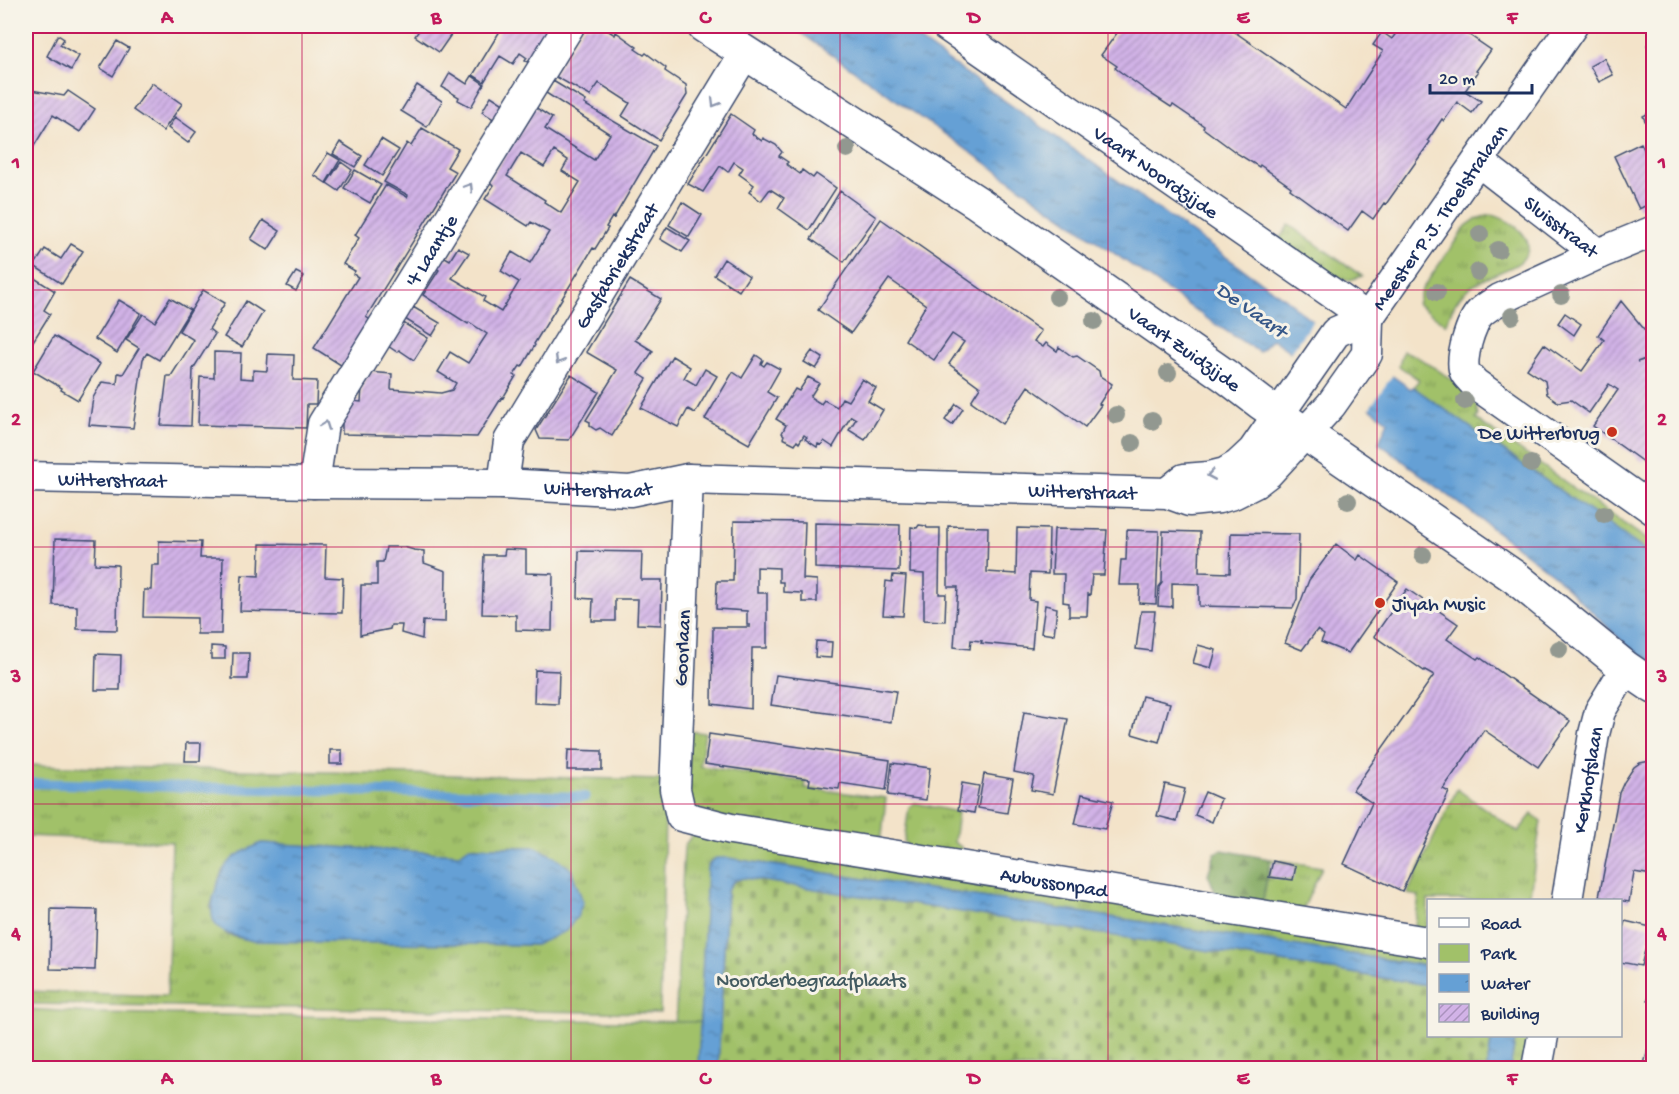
<svg xmlns="http://www.w3.org/2000/svg" width="1679" height="1094" viewBox="0 0 1679 1094" font-family="'Gochi Hand',sans-serif">
	<defs>
		<pattern id="grass-tufts" width="24" height="20" patternUnits="userSpaceOnUse" patternTransform="scale(1.5)"><rect width="24" height="20" fill="#a1c169"/><path d="M3 7l-1-3M5 7V3M7 7l1-3M15 17l-1-3M17 17v-4M19 17l1-3" fill="none" stroke="#829d5a"/></pattern>
		<pattern id="forest-firs" width="22" height="20" patternUnits="userSpaceOnUse" patternTransform="scale(1.5)"><rect width="22" height="20" fill="#80a75d"/><path d="M5 1l3.5 6h-7zM16 11l3.5 6h-7z" fill="#688850"/></pattern>
		<pattern id="cemetery-stones" width="16" height="16" patternUnits="userSpaceOnUse" patternTransform="scale(1.5)"><rect width="16" height="16" fill="#a1c169"/><path d="M2 7V4a2 2 0 0 1 4 0v3zM10 15v-3a2 2 0 0 1 4 0v3z" fill="#829d5a"/></pattern>
		<pattern id="water-ripples" width="26" height="14" patternUnits="userSpaceOnUse" patternTransform="scale(1.5)"><rect width="26" height="14" fill="#65a0d5"/><path d="M2 4q2-2 4 0t4 0M15 11q2-2 4 0t4 0" fill="none" stroke="#5283b0"/></pattern>
		<pattern id="building-hatch" width="6" height="6" patternUnits="userSpaceOnUse" patternTransform="scale(1.5)"><rect width="6" height="6" fill="#d2b3e7"/><path d="M-1 1l2-2M0 6l6-6M5 7l2-2" fill="none" stroke="#aa92be"/></pattern>
	</defs>
	<rect width="100%" height="100%" fill="#f7f3e8"/>
	<filter id="ink" filterUnits="userSpaceOnUse"><feTurbulence type="fractalNoise" baseFrequency=".0167" numOctaves="2"/><feDisplacementMap in="SourceGraphic" scale="12" xChannelSelector="R" yChannelSelector="G"/><feConvolveMatrix kernelMatrix="1 2 1 2 8 2 1 2 1" color-interpolation-filters="sRGB"/></filter>
	<filter id="wash" filterUnits="userSpaceOnUse"><feTurbulence type="fractalNoise" baseFrequency=".008" numOctaves="4" result="noise"/><feDisplacementMap in="SourceGraphic" scale="24" xChannelSelector="R" yChannelSelector="G"/><feGaussianBlur stdDeviation="1.35" result="paint"/><feColorMatrix in="noise" values="0 0 0 0 0 0 0 0 0 0 0 0 0 0 0 0 0 1.4 0 .05"/><feComposite in="paint" operator="in"/></filter>
	<g filter="url(#wash)">
		<rect width="100%" height="100%" fill="#f3e3c9"/>
		<!-- grass -->
		<path fill="url(#grass-tufts)" stroke="#5e7864" stroke-width="1.5" fill-rule="evenodd" d="M1489,215C1508,216 1543,241 1521,261C1516,266 1507,269 1500,272C1469,286 1458,290 1446,324L1417,304L1422,289L1466,226L1476,219Z
			M1289,225L1362,276L1350,280H1336L1277,242Z
			M1403,351C1415,353 1470,390 1475,401C1477,405 1476,411 1478,415L1476,419L1653,544V556L1413,387L1419,380L1399,366Z
			M687,731L705,733L700,766L806,782L805,788L886,798L882,835L879,840L704,815L688,803Z
			M26,765L663,780L665,819L660,1013L26,1004V991L167,996L172,842L26,836ZM261,843L460,854L470,847H536L555,857L535,945L253,941L227,935L210,908L222,871Z
			M1457,789L1518,832L1532,814L1541,821L1529,900H1428V933L1414,931L1419,896L1407,894Z
			M915,803L958,812L954,842L961,847L962,857L910,848L904,842L909,807Z
			M693,833L1428,953V966L728,858L710,863L707,868L698,1068H673L684,847Z
			M1270,859L1322,867L1301,914L1262,907Z
			M1516,1036H1531L1526,1068H1510Z"/>
		<!-- forest -->
		<path fill="url(#forest-firs)" stroke="#4e6b5e" stroke-width="1.5" d="M1222,850L1270,859L1262,907L1218,899L1208,874L1215,853Z"/>
		<!-- cemetery -->
		<path fill="url(#cemetery-stones)" stroke="#5e7864" stroke-width="1.5" d="M745,878L1428,985V1036H1492L1487,1068H718L727,890L736,879Z"/>
		<!-- green -->
		<path fill="#a1c169" stroke="#5e7864" stroke-width="1.5" d="M26,1009L91,1013L701,1022L698,1068H26Z"/>
		<!-- water -->
		<path fill="url(#water-ripples)" stroke="#40689a" stroke-width="1.5" d="M791,26H899L1294,305V307L1411,389L1413,387L1653,556V664L1628,647L1553,574L1379,443L1388,421L1272,339L1259,352L1212,322Z
			M261,843L460,854L469,847H536L555,857L571,869L583,902L577,917L566,931L535,945L253,941C218,932 204,928 216,888C220,878 223,866 232,859C240,852 252,848 261,843Z
			M716,858H728L1428,966V985L745,878C735,879 732,882 727,890L718,1068H698L707,868L710,863Z
			M1492,1036H1516L1510,1068H1487Z"/>
		<!-- pier -->
		<path fill="#f3e3c9" d="M1315,318L1394,373L1369,409L1290,353Z"/>
		<g fill="none" stroke-linecap="round" stroke-linejoin="round">
			<!-- stream -->
			<path stroke="#65a0d5" stroke-width="10" d="M26,783L585,797"/>
		</g>
		<g id="blocks">
			<!-- building -->
			<path fill="url(#building-hatch)" fill-rule="evenodd" d="M422,26H457L439,52L415,36Z
				M503,26H554L530,63L525,61L527,58L520,53L513,64L500,56L484,82L473,75Z
				M584,26H601L615,35L616,32L637,47L635,49L644,55L646,53L666,68L665,71L686,85L687,95L659,140L622,116L630,103L599,83L590,96L553,75Z
				M1122,26H1226L1346,109L1383,51L1373,45L1382,32L1392,39L1401,26H1456L1491,50L1476,71L1478,72L1465,91L1481,101L1472,113L1457,102L1444,121L1442,119L1428,140L1430,142L1386,204L1384,203L1373,219L1362,211L1348,231L1290,189L1291,187L1260,165L1259,167L1238,154L1203,128L1204,126L1173,105L1171,107L1151,94L1115,68L1117,66L1101,55Z
				M58,35L64,39L60,45L79,56L71,70L47,56Z
				M1653,35V59L1647,45Z
				M117,41L129,48L113,76L100,68Z
				M1604,58L1613,75L1599,82L1590,66Z
				M450,73L467,84L472,76L484,84L471,107L458,100L459,97L442,87Z
				M553,81L586,101L584,104L656,146L614,218L612,217L606,227L608,228L595,249L593,248L534,344L535,345L522,367L520,366L514,375L516,376L503,398L502,397L477,437L342,434V421L352,401L361,402L362,388L369,372L392,374L391,389L441,393L452,390L456,383L438,372L450,352L468,363L487,334L469,322L468,324L423,295L439,270L432,266L440,254L450,260L458,247L469,253L452,278L485,297L483,301L501,312L519,282L501,271L512,252L530,263L549,232L531,222L528,226L485,199L494,185L488,182L529,120L527,118L535,107L552,118L545,129L594,160L610,134L546,93ZM554,151L568,160L562,171L580,182L561,213L544,202L545,200L507,176L521,153L544,167Z
				M152,83L182,104L163,131L133,110Z
				M417,85L442,101L427,127L401,111Z
				M26,89L64,96L68,91L95,109L80,132L53,115L26,159Z
				M491,96L505,105L495,120L482,112Z
				M1653,111V138L1643,116Z
				M731,114L754,130L752,134L762,141L763,138L776,145L782,152L779,156L788,162L786,164L800,174L802,170L813,178L816,174L836,188L809,230L778,208L784,198L770,189L761,201L749,192L754,185L739,174L743,168L734,162L728,172L720,166L703,192L688,184Z
				M175,117L196,132L188,143L168,128Z
				M422,128L458,149L447,167L456,172L366,317L375,323L347,369L314,348L358,277L353,274L355,271L343,264L359,238L355,235L386,185L407,197L408,195L384,182L407,143L411,146Z
				M381,139L399,150L382,176L365,165Z
				M340,142L362,156L355,167L333,154Z
				M1641,143L1647,156L1653,152V202L1639,209L1614,156Z
				M328,153L340,160L326,183L314,175Z
				M341,162L352,170L339,191L327,183Z
				M355,170L381,185L370,203L344,188Z
				M840,191L876,217L844,262L811,239Z
				M682,202L702,215L689,237L669,225Z
				M881,219L1041,331L1034,341L1043,347L1046,343L1057,351L1059,347L1073,357L1077,356L1099,371L1100,376L1112,384L1099,404L1101,405L1085,427L1028,386L1003,424L971,401L980,387L949,364L964,342L952,334L934,360L905,340L926,305L889,279L851,333L818,310Z
				M263,220L280,231L268,250L251,239Z
				M667,227L690,241L682,252L660,239Z
				M71,244L83,251L62,284L34,266L45,249L61,259Z
				M724,259L749,276L739,291L714,275Z
				M296,272L304,276L296,291L287,286Z
				M31,276L55,291L44,310L50,314L27,351L26,350V286Z
				M630,280L661,299L635,340L653,351L638,373L647,379L612,436L600,428L596,430L590,426V422L586,420L617,370L586,352Z
				M203,290L225,303L209,329L215,334L193,369L191,426L161,425L167,376H171L194,340L179,331Z
				M170,298L190,310L159,360L147,353L143,359L133,428L89,425L93,398L102,382L117,384L118,373L123,374L139,348L126,340L143,314L155,322Z
				M119,300L141,313L117,353L95,339Z
				M246,301L263,312L242,347L224,337Z
				M1621,301L1653,340V356L1637,362L1653,357V448L1643,462L1593,426L1618,390L1609,384L1589,413L1571,400L1558,402L1547,394L1545,381L1527,369L1544,344L1582,371L1604,340L1598,335Z
				M413,307L440,323L432,336L405,319Z
				M1565,313L1581,324L1574,335L1558,323Z
				M400,321L428,338L414,360L399,350L397,352L385,344Z
				M54,336L100,364L78,400L61,390L62,388L33,371Z
				M812,351L823,358L816,369L804,362Z
				M214,352L241,353L240,378L253,379V370L267,371L268,354L294,355L293,380L317,381L316,404H307L306,428L198,425L200,377L214,378Z
				M756,355L763,360L761,364L764,366L767,362L780,369L767,392L777,398L749,444L705,419L733,372L742,378Z
				M672,356L690,367L684,378L696,385L705,369L717,376L695,413L688,409L678,427L641,408Z
				M571,375L599,392L569,440L540,439L536,430Z
				M808,377L819,383L810,397L821,404L824,400L837,407L842,398L848,401L862,379L876,388L868,401L883,410L865,440L849,430L856,419L851,416L833,447L824,441L821,445L818,444L817,447L805,439L807,437L804,435L799,443L797,441L795,444L783,438L784,435L782,433L786,425L776,419L795,389L799,391Z
				M956,404L963,409L952,425L945,420Z
				M734,521L805,522L803,579L817,580V602H802V593L783,592V582H779V568L757,567V593H767V648H752L751,709L712,704L713,627H750V625H747V611L716,609L717,581H733Z
				M815,523L900,525L899,571L815,568Z
				M919,525L926,526L927,528H940L939,594H946L945,621L924,620V574L910,573L911,527L917,528Z
				M948,526L988,527L987,572L1016,574L1017,528L1049,529L1048,574L1030,573L1029,600L1036,601L1032,648L981,643L982,641L971,640L970,649L954,647L958,587H948Z
				M1054,529L1107,530L1104,575H1092L1090,595L1088,594L1087,616H1069V603L1063,602L1064,574H1052Z
				M1127,530L1159,531L1156,604L1139,603L1140,585H1119L1121,560H1126Z
				M1163,531L1200,532L1199,572L1230,573L1231,533L1299,534L1297,599L1293,608L1199,606V584L1172,583V607L1158,606L1159,587L1162,583Z
				M55,539L96,540L95,564L118,565L117,630L77,629V606L53,605Z
				M159,541L201,542L200,558H223L221,634H197V618L143,617L144,590H151L152,565H159Z
				M260,544L326,545L325,577L343,578L342,613L240,611L242,575L259,576Z
				M1336,544L1357,560L1360,555L1398,582L1348,653L1321,642L1324,635L1317,630L1302,650L1285,643L1309,580Z
				M386,547H404L414,550L424,551V563L446,571L445,622L423,621L422,639L401,633L402,625H391L390,629L360,635L361,585H377V562H383Z
				M505,549L526,550V573L553,574L552,631L516,630V615L482,614L484,555H504Z
				M579,551L642,552L641,580H662L661,625L637,624L638,599H615V621H592L593,599L578,598Z
				M893,575L906,576L903,616L883,615L886,581L892,582Z
				M1407,589L1458,624L1447,639L1477,659L1479,657L1570,721L1538,767L1484,730L1443,789L1449,792L1402,891L1344,864L1372,803L1353,790L1434,675L1425,670L1424,671L1374,636Z
				M1045,605L1057,608L1054,635L1041,633Z
				M1141,611H1155L1151,651L1136,649Z
				M816,641L832,642L831,658L815,657Z
				M1198,645L1216,650L1211,668L1193,663Z
				M211,646L225,647V659H211Z
				M233,653H249L248,679H232Z
				M96,654L121,655L120,690H95Z
				M535,670L559,671L558,704L534,703Z
				M776,675L896,691L891,722L771,705Z
				M1142,696L1170,703L1159,742L1132,734Z
				M1024,712L1068,719L1053,794L1031,790L1034,776L1014,772Z
				M709,734L890,760L886,790L840,783L839,789L809,785L810,779L705,764Z
				M186,743H201L200,761H185Z
				M330,750H342V764H330Z
				M568,750L602,751V770H567Z
				M1650,761L1653,762V875L1634,872L1629,902L1599,897L1619,793L1624,782L1634,767L1640,763Z
				M892,763L930,768L926,800L888,795Z
				M984,774L1013,779L1007,813L978,808Z
				M962,783L979,786L974,813L958,810Z
				M1165,784L1185,789L1177,821L1157,816Z
				M1205,792L1221,799L1212,822L1195,815Z
				M1082,794L1113,801L1105,829L1075,824Z
				M1273,861L1296,866L1293,880L1269,877Z
				M51,909L97,910L95,970L50,969Z
				M1625,921L1651,927L1641,966L1620,962V940Z
				M1653,982V1002L1648,1000Z
				M1649,1045L1653,1047V1068H1643Z"/>
		</g>
	</g>
	<g filter="url(#ink)">
		<use href="#blocks" fill-opacity="0" stroke="#3b4a6e" stroke-width="1.5"/>
		<g fill="none" stroke-linecap="round" stroke-linejoin="round">
			<!-- minor casing -->
			<g stroke="#3b4a6e" stroke-width="33">
				<g id="minor">
					<path id="s1" d="M947,26L1368,318L1572,26"/>
					<path id="s2" d="M1478,161L1598,254"/>
					<path d="M1654,231L1598,254L1500,299C1494,303 1486,307 1480,313C1471,322 1459,360 1465,372C1467,376 1472,380 1474,383L1654,510"/>
					<path id="s3" d="M26,477L314,483L503,484L630,491L688,479L1167,493L1189,501L1219,498L1233,494L1255,483L1268,473L1331,405L1367,354L1368,318L1336,332L1253,451L1238,465L1225,473L1209,477L1184,479L1167,493"/>
					<path id="s4" d="M688,479L675,789L681,816L731,829L1428,942"/>
					<path id="s5" d="M314,483L323,424L569,26"/>
					<path id="s6" d="M503,484L509,441L745,53"/>
					<path id="s7" d="M1567,900L1594,734L1600,711L1626,668"/>
					<path d="M1537,1068L1543,1036"/>
				</g>
			</g>
			<!-- secondary casing -->
			<g stroke="#3b4a6e" stroke-width="36">
				<g id="secondary">
					<path id="s8" d="M704,26L978,203L1227,377L1261,403L1516,578L1626,668L1654,687"/>
				</g>
			</g>
			<!-- minor -->
			<use href="#minor" stroke="#fff" stroke-width="30"/>
			<!-- secondary -->
			<use href="#secondary" stroke="#fff" stroke-width="33"/>
		</g>
		<!-- trees -->
		<g fill="#929890">
			<circle cx="847" cy="149" r="9"/>
			<circle cx="1480" cy="234" r="9"/>
			<circle cx="1498" cy="250" r="9"/>
			<circle cx="1478" cy="272" r="9"/>
			<circle cx="1437" cy="292" r="9"/>
			<circle cx="1561" cy="295" r="9"/>
			<circle cx="1057" cy="297" r="9"/>
			<circle cx="1512" cy="316" r="9"/>
			<circle cx="1094" cy="321" r="9"/>
			<circle cx="1168" cy="373" r="9"/>
			<circle cx="1465" cy="401" r="9"/>
			<circle cx="1116" cy="415" r="9"/>
			<circle cx="1152" cy="421" r="9"/>
			<circle cx="1132" cy="443" r="9"/>
			<circle cx="1531" cy="464" r="9"/>
			<circle cx="1348" cy="501" r="9"/>
			<circle cx="1604" cy="514" r="9"/>
			<circle cx="1423" cy="555" r="9"/>
			<circle cx="1559" cy="649" r="9"/>
		</g>
		<!-- one-way arrows -->
		<defs><path id="oneway-chevron" d="M-2-3.5L2.5 0L-2 3.5" fill="none" stroke-width="1.6" stroke-linecap="round" stroke-linejoin="round" transform="scale(1.5)"/></defs>
		<g stroke="#8d97ae">
			<use href="#oneway-chevron" transform="translate(715 103) rotate(121)"/>
			<use href="#oneway-chevron" transform="translate(469 187) rotate(-58)"/>
			<use href="#oneway-chevron" transform="translate(559 360) rotate(121)"/>
			<use href="#oneway-chevron" transform="translate(325 425) rotate(-70)"/>
			<use href="#oneway-chevron" transform="translate(1211 475) rotate(170)"/>
		</g>
	</g>
	<!-- grid -->
	<path fill="none" stroke="#c2185b" stroke-width="1.5" stroke-opacity="0.55" d="M302,26V1068M571,26V1068M840,26V1068M1108,26V1068M1377,26V1068M26,290H1654M26,547H1654M26,804H1654"/>
	<!-- markers -->
	<g fill="#c8321e" stroke="#f7f3e8" stroke-width="2">
		<circle cx="1612" cy="432" r="6"/>
		<circle cx="1380" cy="603" r="6"/>
	</g>
	<g text-anchor="middle" stroke-width="6" stroke-linejoin="round" paint-order="stroke">
		<!-- street labels -->
		<g font-size="20" fill="#1b2f5e" stroke="#f7f3e8">
			<text dy="7" stroke="none"><textPath href="#s1" startOffset="255">Vaart Noordzijde</textPath></text>
			<text dy="7" stroke="none"><textPath href="#s1" startOffset="636">Meester P.J. Troelstralaan</textPath></text>
			<text dy="7" stroke="none"><textPath href="#s2" startOffset="106">Sluisstraat</textPath></text>
			<text dy="7" stroke="none"><textPath href="#s5" startOffset="264">'t Laantje</textPath></text>
			<text dy="7" stroke="none"><textPath href="#s6" startOffset="249">Gasfabriekstraat</textPath></text>
			<text dy="7" stroke="none"><textPath href="#s8" startOffset="579">Vaart Zuidzijde</textPath></text>
			<text dy="7" stroke="none"><textPath href="#s3" startOffset="86">Witterstraat</textPath></text>
			<text dy="7" stroke="none"><textPath href="#s3" startOffset="572">Witterstraat</textPath></text>
			<text dy="7" stroke="none"><textPath href="#s3" startOffset="1058">Witterstraat</textPath></text>
			<text transform="translate(681 648) rotate(-87)" y="7">Goorlaan</text>
			<text dy="7" stroke="none"><textPath href="#s7" startOffset="122">Kerkhofslaan</textPath></text>
			<text dy="7" stroke="none"><textPath href="#s4" startOffset="717">Aubussonpad</textPath></text>
		</g>
		<!-- poi labels -->
		<g font-size="20" fill="#1b2f5e" stroke="#f7f3e8" text-anchor="end">
			<text x="1600" y="439">De Witterbrug</text>
			<text x="1392" y="610" text-anchor="start">Jiyah Music</text>
		</g>
		<!-- park labels -->
		<g font-size="20" fill="#435b61" stroke="#f7f3e8">
			<text x="811" y="986">Noorderbegraafplaats</text>
		</g>
		<!-- water labels -->
		<g font-size="21" font-style="italic" fill="#355788" stroke="#f7f3e8">
			<text transform="translate(1252 309) rotate(35)" y="7">De Vaart</text>
		</g>
	</g>
	<!-- margin -->
	<rect width="1679" height="1094" fill="none" stroke="#f7f3e8" stroke-width="66"/>
	<!-- legend -->
	<rect x="1427" y="899" width="195" height="138" fill="#f7f3e8" stroke="#9fa5b1" stroke-width="1.5"/>
	<rect x="1439" y="918" width="30" height="9" fill="#ffffff" stroke="#9fa5b1" stroke-width="1.5"/>
	<text x="1481" y="929" font-size="18" fill="#1b2f5e">Road</text>
	<rect x="1439" y="944" width="30" height="18" fill="#a1c169" stroke="#9fa5b1" stroke-width="1.5"/>
	<text x="1481" y="959" font-size="18" fill="#1b2f5e">Park</text>
	<rect x="1439" y="974" width="30" height="18" fill="url(#water-ripples)" stroke="#9fa5b1" stroke-width="1.5"/>
	<text x="1481" y="989" font-size="18" fill="#1b2f5e">Water</text>
	<rect x="1439" y="1004" width="30" height="18" fill="url(#building-hatch)" stroke="#9fa5b1" stroke-width="1.5"/>
	<text x="1481" y="1019" font-size="18" fill="#1b2f5e">Building</text>
	<!-- scale -->
	<path d="M1430 84v9h102v-9" fill="none" stroke="#1b2f5e" stroke-width="3"/>
	<text x="1439" y="84" font-size="18" fill="#1b2f5e" stroke="#f7f3e8" stroke-width="4.5" paint-order="stroke">20 m</text>
	<rect x="33" y="33" width="1613" height="1028" fill="none" stroke="#c2185b" stroke-width="2"/>
	<g font-size="20" text-anchor="middle" font-weight="bold" fill="#c2185b">
		<text x="167" y="23">A</text>
		<text x="436" y="23">B</text>
		<text x="705" y="23">C</text>
		<text x="974" y="23">D</text>
		<text x="1243" y="23">E</text>
		<text x="1512" y="23">F</text>
		<text x="16" y="168">1</text>
		<text x="1662" y="168">1</text>
		<text x="16" y="425">2</text>
		<text x="1662" y="425">2</text>
		<text x="16" y="682">3</text>
		<text x="1662" y="682">3</text>
		<text x="16" y="939">4</text>
		<text x="1662" y="939">4</text>
		<text x="167" y="1084">A</text>
		<text x="436" y="1084">B</text>
		<text x="705" y="1084">C</text>
		<text x="974" y="1084">D</text>
		<text x="1243" y="1084">E</text>
		<text x="1512" y="1084">F</text>
	</g>
</svg>
